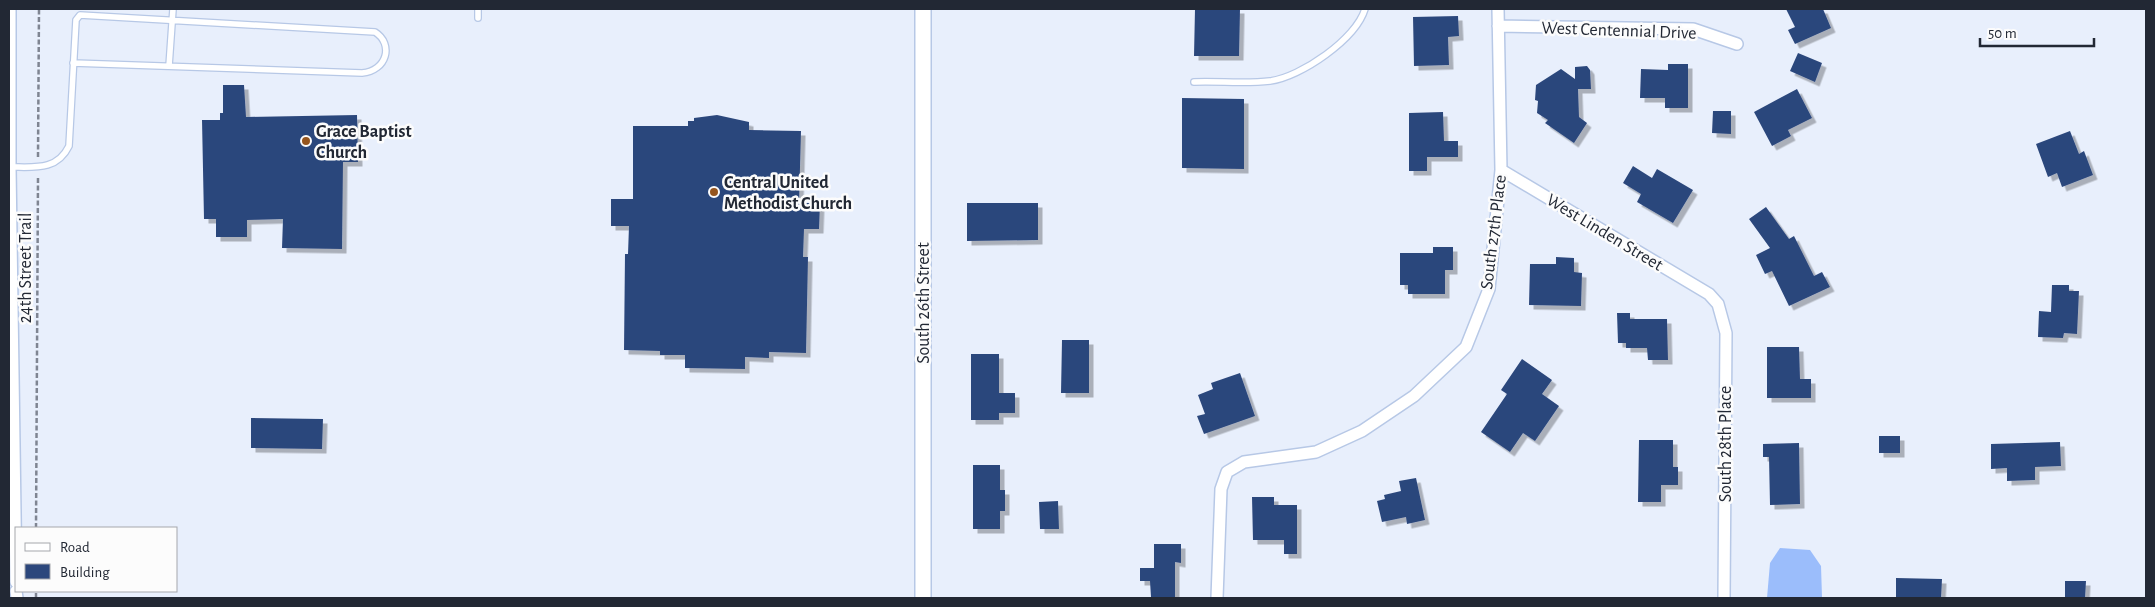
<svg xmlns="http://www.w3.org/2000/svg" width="2155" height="607" viewBox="0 0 2155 607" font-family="'Alegreya Sans',sans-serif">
	<defs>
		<filter id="shadow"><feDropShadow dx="4.5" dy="4.5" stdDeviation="0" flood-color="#0004"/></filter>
	</defs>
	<rect width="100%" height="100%" fill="#e8effc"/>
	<!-- water -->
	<path fill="#9bbdfb" d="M1780,548L1810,550L1821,566L1822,598H1767L1770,563Z"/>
	<!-- building -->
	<path fill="#2c477c" filter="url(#shadow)" d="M1195,9H1240L1239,56H1194Z
		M1786,9H1823L1831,28L1795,44L1788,30L1795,27Z
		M1458,16L1459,36L1448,37L1449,65L1414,66L1413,17Z
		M1798,53L1822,63L1815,82L1790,71Z
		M1668,64H1688V108H1665V98H1640L1641,69L1668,70Z
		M1587,66L1590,70L1591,89H1578L1579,117L1587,123L1574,143L1545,123L1548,120L1537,113L1538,101L1535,100L1536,85L1561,69L1575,79V67Z
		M223,85H244L246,117L357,115L358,162H343L342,249L282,248L283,219L247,220V237H216V219H204L202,120H220V113H223Z
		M1797,89L1812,118L1788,130L1791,136L1772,146L1754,112Z
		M1182,98L1244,99V169L1182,168Z
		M1713,111H1731V134L1712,133Z
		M1443,112L1444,141H1458V157H1427V171H1409V113Z
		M717,115L749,122V130L801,131L799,203H820L819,229H804L803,257H808L806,353L769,352V358L745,357V369L685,368V355H660V351L624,350L625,254H628L629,226H611V199H633V126H688V121H694V118Z
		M2070,131L2079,154L2084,151L2093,175L2062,187L2057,173L2048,177L2036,144Z
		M1633,166L1652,178L1657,169L1693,190L1673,223L1637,202L1641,194L1623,183Z
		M967,203H1038V240L967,241Z
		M1766,207L1789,239L1794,236L1814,276L1822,272L1830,287L1789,306L1772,271L1765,274L1756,255L1770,248L1749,219Z
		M1433,247H1453V270H1445V294H1408V285H1400V253H1433Z
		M1556,257L1574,258V272L1582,273L1581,306L1529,305L1530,264H1556Z
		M2052,285H2069V291H2079L2077,334L2064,333L2063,338L2038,337L2039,311L2051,312Z
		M1617,313H1630V319H1667L1668,360H1648L1647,348H1626V343H1618Z
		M1062,340H1089V393H1061Z
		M1767,347H1799L1800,379H1811V398H1767Z
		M971,354H999V393H1015V413H999V420H971Z
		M1522,359L1552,380L1542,394L1559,406L1535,441L1523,433L1510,452L1481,432L1507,394L1501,390Z
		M1240,373L1255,416L1204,434L1197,416L1205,414L1198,395L1213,389L1211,383Z
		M251,418L323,419L322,449L251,448Z
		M1879,436H1900V453H1879Z
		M1639,440H1673V467H1678V485H1661V502H1638Z
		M2060,442L2061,466L2035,467V480L2007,481V468L1991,469V444Z
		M1799,443L1800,504L1770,505L1769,457H1763V444Z
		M973,465H1000V490H1005V511H1000V529H973Z
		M1416,478L1425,520L1407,524L1406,517L1382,522L1377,501L1385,499L1384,495L1401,491L1399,481Z
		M1252,497H1274V505H1297V554H1284V540H1253Z
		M1058,501L1059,529H1040L1039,502Z
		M1154,544H1181V563L1175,562V597H1151L1150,581H1140V568H1154Z
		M1896,578L1942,579L1941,598H1896Z
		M2065,581H2086L2085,598H2065Z"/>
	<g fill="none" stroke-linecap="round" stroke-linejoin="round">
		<!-- service casing -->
		<g stroke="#b7c8e6" stroke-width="8">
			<path id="service" d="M478,18V9
				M169,66L173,9
				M1194,82C1219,81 1246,84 1270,81C1301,77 1356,39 1365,9
				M10,167C34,167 57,171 69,146L76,20L80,15L375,32C394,44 387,71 362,73L73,63"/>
		</g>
		<!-- minor casing -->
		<g stroke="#b7c8e6" stroke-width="14">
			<path id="minor" d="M10,9V167L16,582
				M1498,26L1693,29L1737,44
				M1501,170L1709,294L1718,304L1726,333L1724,598
				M16,591L17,598
				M1217,598L1221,489L1227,472L1244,462L1316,452L1362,431L1414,396L1466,347L1489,289L1501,170L1498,9"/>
		</g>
		<!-- tertiary casing -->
		<g stroke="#b7c8e6" stroke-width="18">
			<path id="tertiary" d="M923,598V9"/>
		</g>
		<!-- path -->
		<path stroke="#7f8592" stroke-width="2.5" stroke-dasharray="5 2.5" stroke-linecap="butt" d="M38,157L39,9
			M36,528L38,178
			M36,598V591"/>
		<!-- service -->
		<use href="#service" stroke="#fff" stroke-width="5.5"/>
		<!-- minor -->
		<use href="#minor" stroke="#fff" stroke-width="11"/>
		<!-- tertiary -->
		<use href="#tertiary" stroke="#fff" stroke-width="15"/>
	</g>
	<!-- markers -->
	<g fill="#95551e" stroke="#fcfcfc" stroke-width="2">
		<circle cx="306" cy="141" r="5"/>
		<circle cx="714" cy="192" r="5"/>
	</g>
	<g text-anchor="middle" stroke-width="5" stroke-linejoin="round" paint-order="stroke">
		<!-- street labels -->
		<g font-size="18" fill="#222834" stroke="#fcfcfc">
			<text transform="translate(1619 30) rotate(2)" y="6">West Centennial Drive</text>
			<text transform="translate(1493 232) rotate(-83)" y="6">South 27th Place</text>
			<text transform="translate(1605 232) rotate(31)" y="6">West Linden Street</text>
			<text transform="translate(25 268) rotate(-90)" y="6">24th Street Trail</text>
			<text transform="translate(923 303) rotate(-90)" y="6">South 26th Street</text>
			<text transform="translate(1725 444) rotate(-90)" y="6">South 28th Place</text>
		</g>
		<!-- poi labels -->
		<g font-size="18" font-weight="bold" fill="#222834" stroke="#fcfcfc" text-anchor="start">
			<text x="316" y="137">Grace Baptist<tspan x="316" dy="21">Church</tspan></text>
			<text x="724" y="188">Central United<tspan x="724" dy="21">Methodist Church</tspan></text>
		</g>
	</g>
	<!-- border -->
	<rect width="2155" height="607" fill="none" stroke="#222834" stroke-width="20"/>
	<!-- legend -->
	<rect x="15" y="527" width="162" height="65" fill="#fcfcfc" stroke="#a5a7ac"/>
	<rect x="25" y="543" width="25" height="8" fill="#ffffff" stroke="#a5a7ac"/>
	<text x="60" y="552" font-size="15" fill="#222834">Road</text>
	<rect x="25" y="564" width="25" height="15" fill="#2c477c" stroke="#a5a7ac"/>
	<text x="60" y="577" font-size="15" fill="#222834">Building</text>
	<!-- scale -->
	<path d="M1980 38v8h114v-8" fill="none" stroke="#222834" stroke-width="2.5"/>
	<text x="1988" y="38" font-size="15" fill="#222834" stroke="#fcfcfc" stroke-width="4" paint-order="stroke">50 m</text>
</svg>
